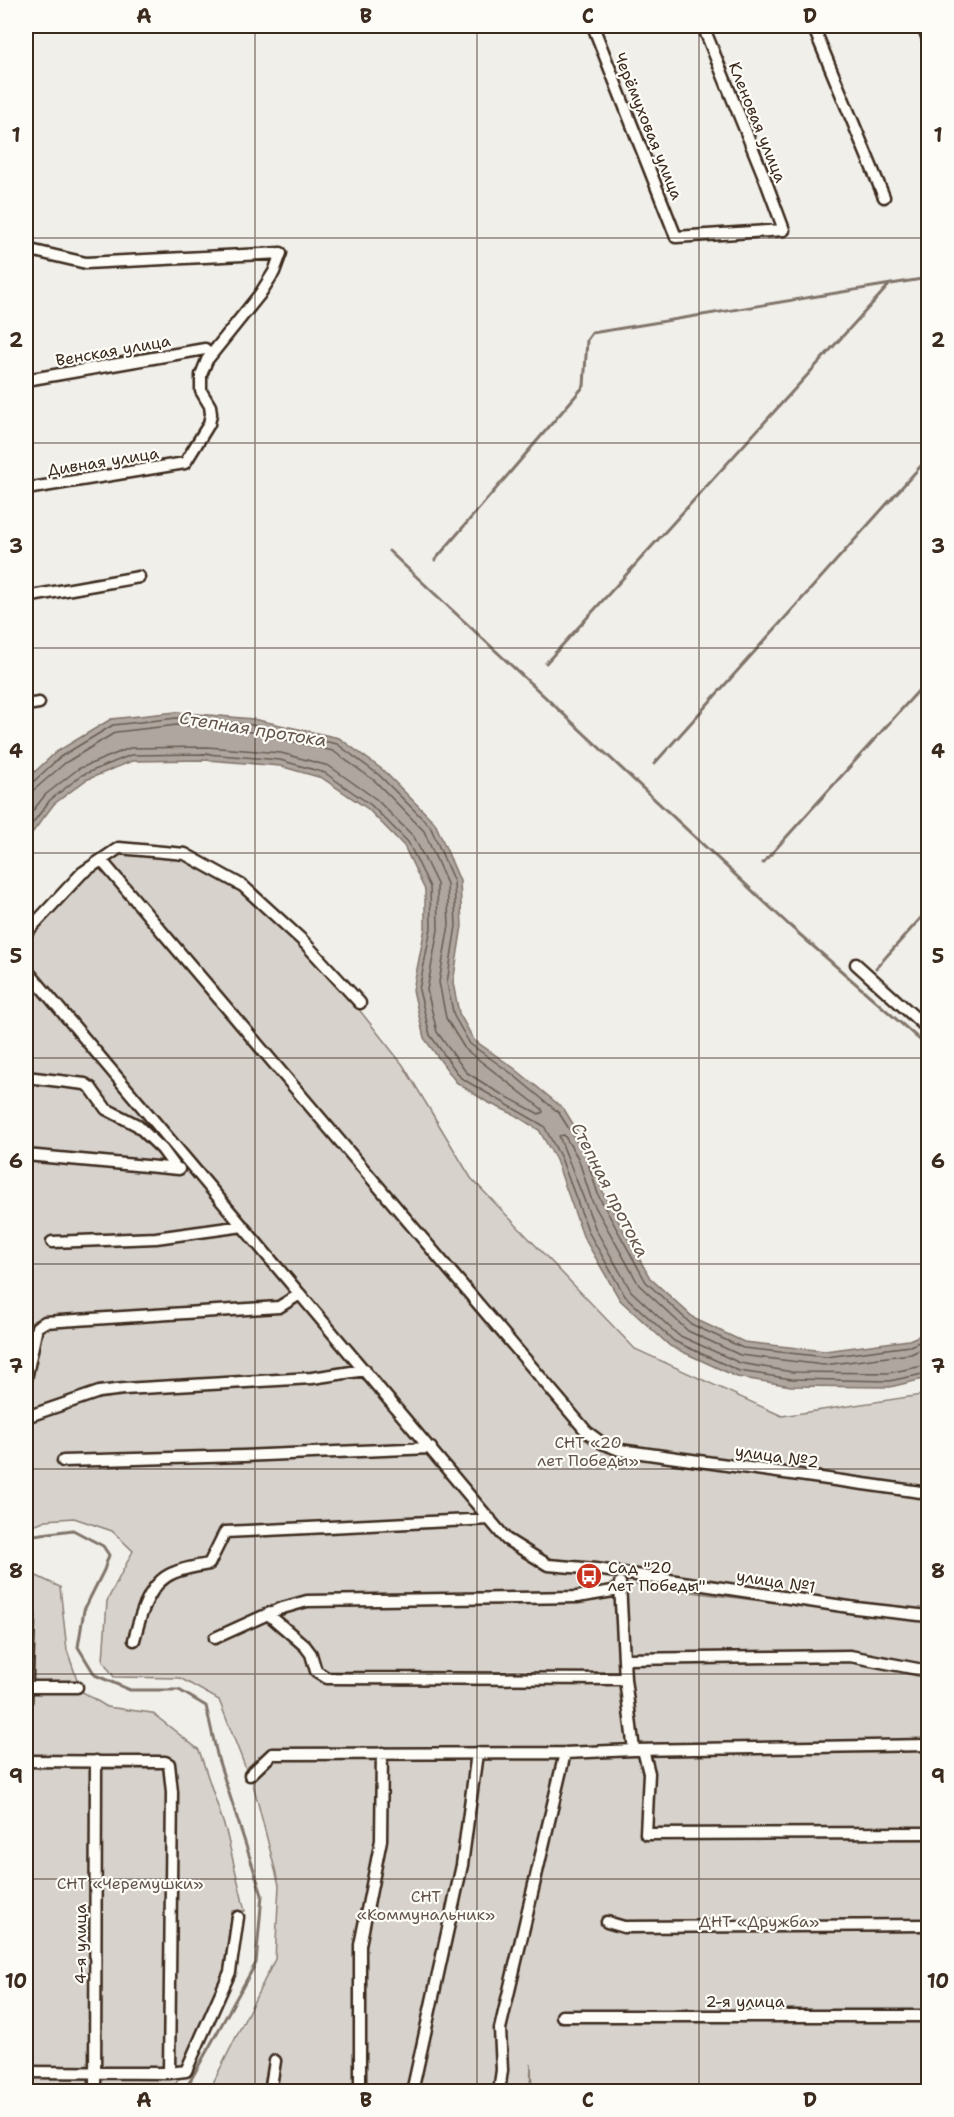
<svg xmlns="http://www.w3.org/2000/svg" width="954" height="2117" viewBox="0 0 954 2117" font-family="'Shantell Sans',sans-serif">
	<rect width="100%" height="100%" fill="#f1efea"/>
	<filter id="ink" filterUnits="userSpaceOnUse"><feTurbulence type="fractalNoise" baseFrequency=".0167" numOctaves="2"/><feDisplacementMap in="SourceGraphic" scale="12" xChannelSelector="R" yChannelSelector="G"/><feConvolveMatrix kernelMatrix="1 2 1 2 8 2 1 2 1" color-interpolation-filters="sRGB"/></filter>
	<g filter="url(#ink)">
		<!-- green -->
		<path fill="#d7d2cc" stroke="#897e75" stroke-width="1.5" d="M119,851L183,858L238,889L297,943L357,1007L403,1065L471,1178L635,1349L782,1416L928,1394V2091H532L531,2064L530,2091H209L275,1959L279,1885L252,1780L273,1756L614,1757V1748L268,1749L246,1769L219,1700L180,1678L114,1677L103,1661L107,1601L133,1551L112,1531L74,1518L46,1520L26,1528V978L501,1537L543,1570L587,1575V1601L626,1596L628,1584L848,1612L637,1572L552,1560L519,1543L479,1500L26,961V939L84,876Z
			M26,1571L60,1587L67,1650L81,1691L107,1707L152,1713L199,1750L226,1831L245,1911H232L224,1969L173,2091L26,2092Z"/>
		<!-- water -->
		<path fill="#aea69f" stroke="#80746b" stroke-width="1.5" d="M176,712L253,719L339,738L383,770L435,823L460,881L462,926L453,983L459,1013L474,1040L514,1068L564,1109L590,1152L604,1195L650,1278L695,1319L744,1342L825,1351L909,1340L928,1332V1378L890,1387L791,1386L737,1377L670,1346L620,1300L583,1236L556,1160L539,1130L515,1115L487,1102L456,1082L424,1038L413,990L425,928V890L404,846L368,809L322,778L280,766L207,760L132,761L86,780L54,804L26,841V780L56,752L111,719Z"/>
		<g fill="none" stroke-linecap="round" stroke-linejoin="round">
			<!-- shore -->
			<path stroke="#695c52" stroke-width="1.5" d="M26,784L32,783L60,757L113,725L177,718L252,725L337,744L379,775L430,826L454,882L456,926L447,983L454,1016L470,1044L511,1073L559,1113L585,1154L599,1197L646,1282L691,1324L743,1348L826,1357L910,1346L928,1338
				M26,792L35,789L65,763L116,732L177,725L251,732L333,751L375,781L424,831L447,884L449,925L439,982L446,1018L465,1049L542,1109L543,1112L539,1114L494,1090L466,1072L437,1032L427,990L438,930L437,884L414,837L376,799L329,766L281,753L207,747L130,748L78,769L45,795L26,820
				M26,832L50,800L82,775L131,755L207,754L280,760L325,773L371,805L408,842L430,887L431,928L419,990L430,1035L461,1078L544,1126L561,1158L589,1233L625,1296L674,1341L739,1371L792,1379L889,1381L928,1373
				M928,1346L911,1354L824,1365L740,1355L688,1331L639,1285L592,1201L578,1158L564,1135L559,1136L596,1230L631,1291L678,1335L740,1363L792,1372L888,1373L928,1365"/>
			<!-- stream -->
			<path stroke="#80746b" stroke-width="3" d="M389,551L789,925L928,1047
				M435,560L584,386L587,340L592,333L928,278
				M546,663L890,284
				M654,764L928,458
				M763,863L928,680
				M876,968L928,910
				M26,1536L73,1530L103,1546L109,1555L104,1570L84,1610L78,1647L95,1675L130,1690H179L206,1706L218,1759L262,1895L256,1963L184,2092"/>
			<!-- minor casing -->
			<g stroke="#3b2a1e" stroke-width="15">
				<path id="minor" d="M593,26L676,237L784,230L765,179L703,26
					M813,26L884,197
					M923,26L928,39
					M26,249L86,263L281,253L274,272L260,294L207,360L201,375V391L210,406L211,414L209,424L185,463L26,489
					M26,380L205,349
					M26,597L139,577
					M26,705L39,703
					M102,861L587,1432L602,1443L620,1450L928,1493
					M26,933L82,873L119,848L185,854L243,886L302,940L360,1003
					M856,964L928,1029
					M26,969L506,1539L548,1565L596,1569L856,1608L928,1616
					M26,1077L85,1084L91,1088L106,1109L137,1125L162,1149L176,1168
					M26,1155L179,1169
					M52,1242L156,1238L243,1226
					M26,1379L37,1327L45,1322L279,1307L300,1294
					M26,1417L99,1392L124,1389L312,1378L365,1370
					M63,1461L243,1456L431,1448
					M620,1583L625,1679L634,1750
					M26,1613L29,1615L26,1702
					M268,1614L305,1646L311,1654L316,1671L327,1678L625,1679
					M215,1638L279,1609L307,1601L577,1597L619,1590
					M134,1640C140,1617 148,1583 173,1573C184,1568 197,1566 209,1564L225,1532L490,1519
					M625,1659L850,1656L928,1671
					M26,1687H77
					M643,1750L649,1773L646,1834L928,1833
					M26,1761L165,1762L169,1764L172,1792L169,2073L26,2072
					M250,1775L272,1754L565,1753L634,1750L928,1745
					M607,1922L624,1927L928,1925
					M562,2016H928
					M169,2073L186,2071L230,1972L238,1917
					M95,2092L96,1761
					M270,2092L275,2061
					M360,2092V1945L381,1840L382,1753
					M412,2092L462,1865L477,1753
					M499,2092L502,2070L500,2029L565,1753"/>
			</g>
			<!-- minor -->
			<use href="#minor" stroke="#fdfcf7" stroke-width="10"/>
		</g>
	</g>
	<!-- grid -->
	<path fill="none" stroke="#3b2a1e" stroke-width="1.5" stroke-opacity="0.55" d="M255,26V2092M477,26V2092M699,26V2092M26,238H928M26,443H928M26,648H928M26,853H928M26,1058H928M26,1264H928M26,1469H928M26,1674H928M26,1879H928"/>
	<!-- icons -->
	<defs>
		<g id="bus-disc" transform="scale(1.35)"><circle r="9.5" fill="#c8321e" stroke="#fdfcf7"/><path d="M-5-6H5V4H4V6H2V4H-2V6H-4V4H-5ZM-3.5-4V0h7V-4ZM-3.5 1.2v1.5H-2V1.2ZM2 1.2v1.5H3.5V1.2Z" fill="#fff"/></g>
	</defs>
	<g fill-rule="evenodd">
		<use href="#bus-disc" x="589" y="1576"/>
	</g>
	<g text-anchor="middle" stroke-width="4.5" stroke-linejoin="round" paint-order="stroke">
		<!-- street labels -->
		<g font-size="16" fill="#3b2a1e" stroke="#fdfcf7">
			<text transform="translate(758 122) rotate(68)" y="6">Кленовая улица</text>
			<text transform="translate(649 126) rotate(68)" y="6">Черёмуховая улица</text>
			<text transform="translate(113 350) rotate(-10)" y="6">Венская улица</text>
			<text transform="translate(103 461) rotate(-9)" y="6">Дивная улица</text>
			<text transform="translate(777 1456) rotate(8)" y="6">улица №2</text>
			<text transform="translate(776 1581) rotate(9)" y="6">улица №1</text>
			<text transform="translate(80 1944) rotate(-90)" y="6">4-я улица</text>
			<text x="745" y="2007">2-я улица</text>
		</g>
		<!-- park labels -->
		<g font-size="16" fill="#62544a" stroke="#fdfcf7">
			<text x="588" y="1448">СНТ «20<tspan x="588" dy="18">лет Победы»</tspan></text>
			<text x="130" y="1889">СНТ «Черемушки»</text>
			<text x="426" y="1902">СНТ<tspan x="426" dy="18">«Коммунальник»</tspan></text>
			<text x="759" y="1927">ДНТ «Дружба»</text>
		</g>
		<!-- poi labels -->
		<g font-size="16" fill="#3b2a1e" stroke="#fdfcf7" text-anchor="start">
			<text x="608" y="1573">Сад "20<tspan x="608" dy="18">лет Победы"</tspan></text>
		</g>
		<!-- water labels -->
		<g font-size="18" font-style="italic" fill="#63554b" stroke="#fdfcf7">
			<text transform="translate(253 729) rotate(9)" y="6">Степная протока</text>
			<text transform="translate(610 1190) rotate(63)" y="6">Степная протока</text>
		</g>
	</g>
	<!-- margin -->
	<rect width="954" height="2117" fill="none" stroke="#fdfcf7" stroke-width="66"/>
	<rect x="33" y="33" width="888" height="2051" fill="none" stroke="#3b2a1e" stroke-width="2"/>
	<g font-size="20" text-anchor="middle" font-weight="bold" fill="#3b2a1e">
		<text x="144" y="23">A</text>
		<text x="366" y="23">B</text>
		<text x="588" y="23">C</text>
		<text x="810" y="23">D</text>
		<text x="16" y="142">1</text>
		<text x="938" y="142">1</text>
		<text x="16" y="347">2</text>
		<text x="938" y="347">2</text>
		<text x="16" y="553">3</text>
		<text x="938" y="553">3</text>
		<text x="16" y="758">4</text>
		<text x="938" y="758">4</text>
		<text x="16" y="963">5</text>
		<text x="938" y="963">5</text>
		<text x="16" y="1168">6</text>
		<text x="938" y="1168">6</text>
		<text x="16" y="1373">7</text>
		<text x="938" y="1373">7</text>
		<text x="16" y="1578">8</text>
		<text x="938" y="1578">8</text>
		<text x="16" y="1783">9</text>
		<text x="938" y="1783">9</text>
		<text x="16" y="1988">10</text>
		<text x="938" y="1988">10</text>
		<text x="144" y="2107">A</text>
		<text x="366" y="2107">B</text>
		<text x="588" y="2107">C</text>
		<text x="810" y="2107">D</text>
	</g>
</svg>
